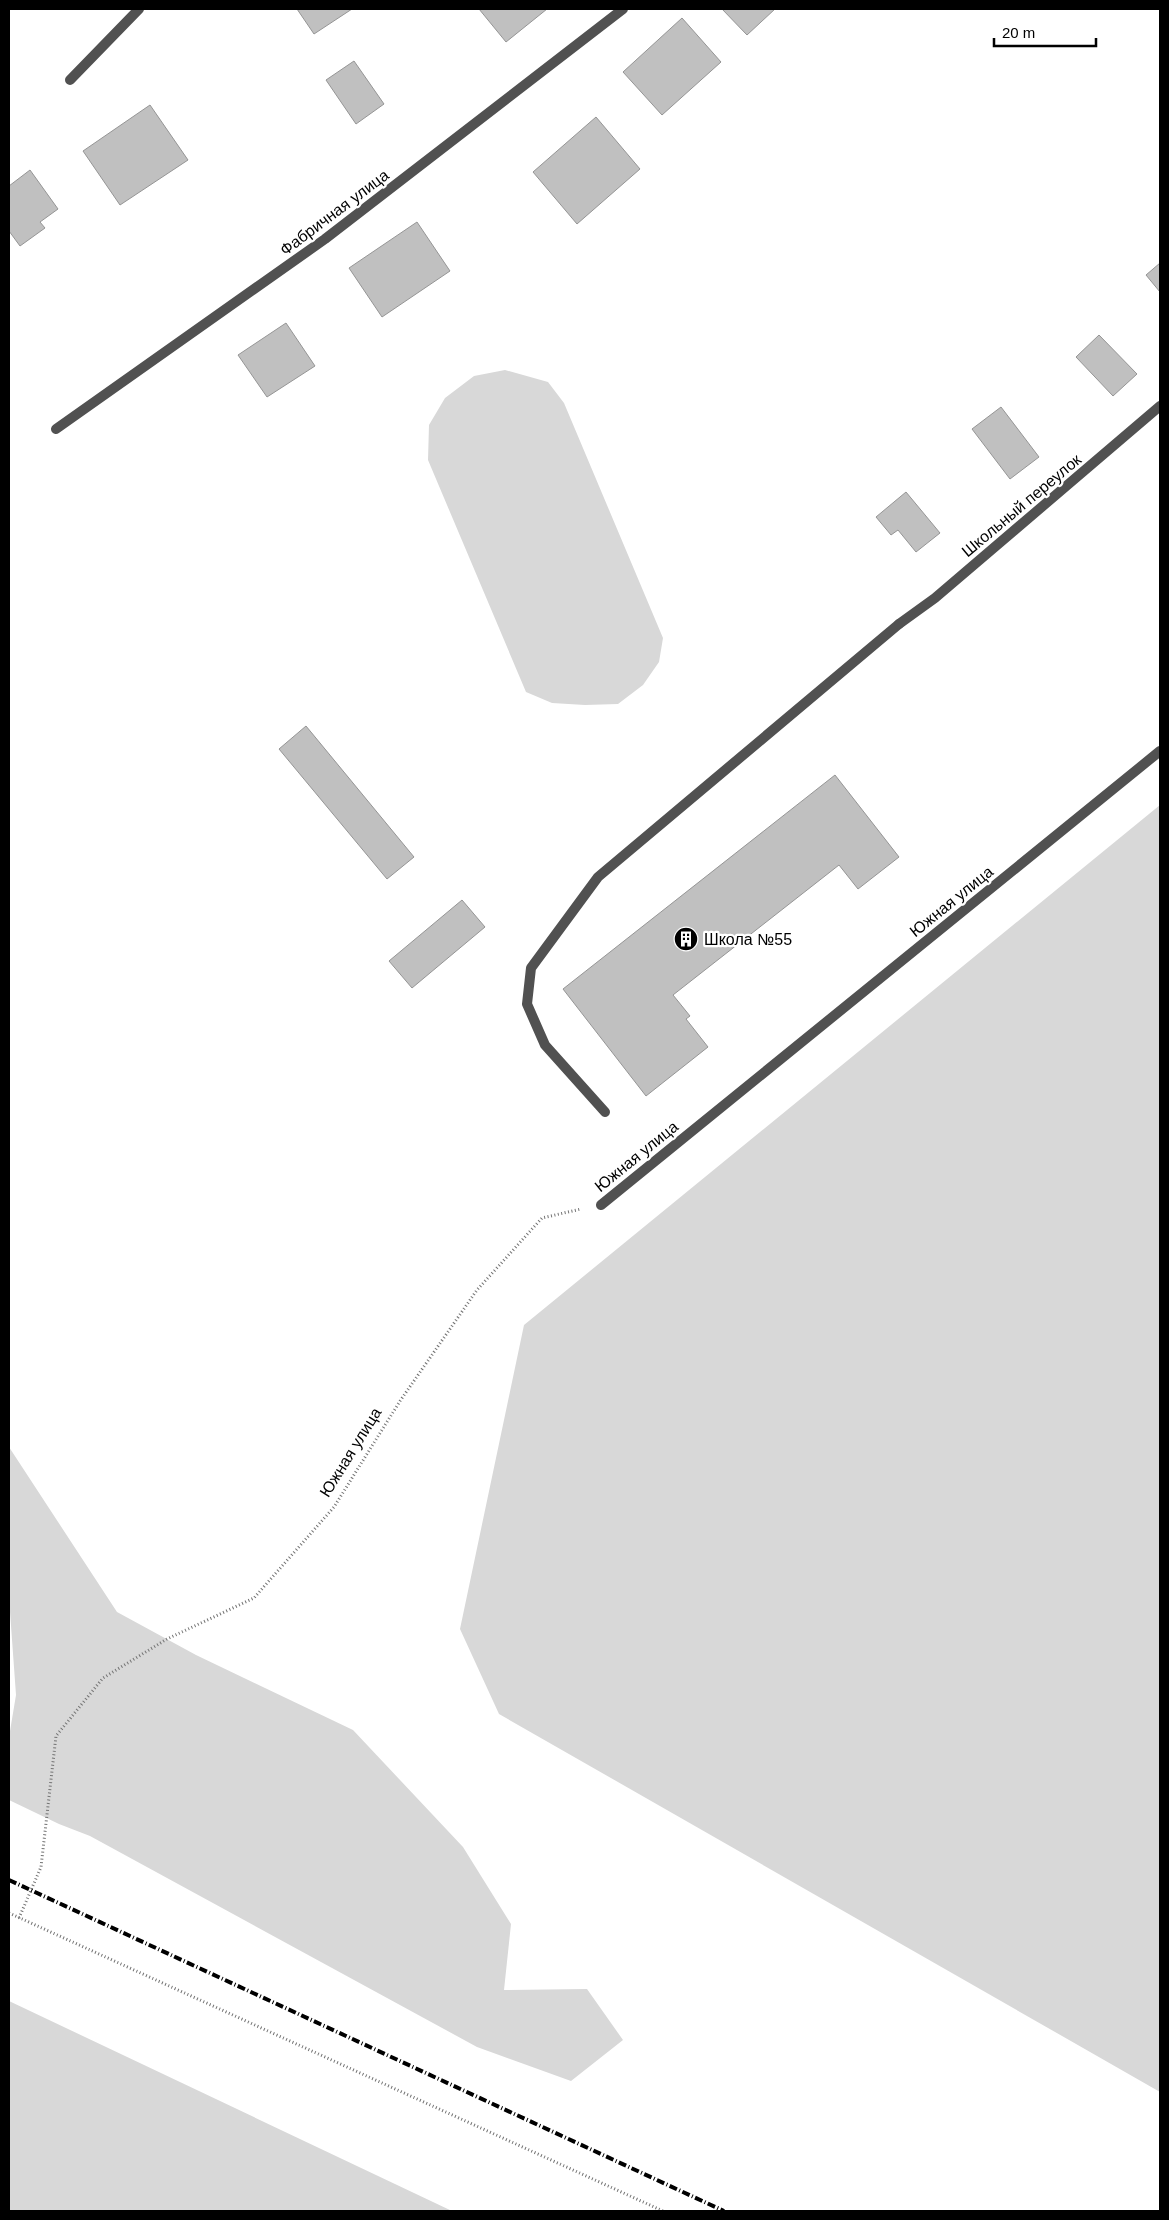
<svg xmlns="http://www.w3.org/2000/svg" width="1169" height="2220" viewBox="0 0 1169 2220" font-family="Arial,sans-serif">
	<rect width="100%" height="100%" fill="#fff"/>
	<!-- green -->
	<path fill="#d8d8d8" d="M505,370L548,382L564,403L663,638L659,662L643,685L618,704L585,705L552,703L526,692L428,460L429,425L445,398L474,376Z
		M1160,805V2092L499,1714L460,1629L524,1325Z
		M9,1447L117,1612L196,1655L353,1730L463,1847L511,1924L504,1990L587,1989L623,2040L571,2081L477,2047L90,1836L59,1824L9,1800V1737L16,1695L9,1598Z
		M9,2001L452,2211H9Z"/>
	<!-- building -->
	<path fill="#c0c0c0" stroke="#959595" d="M297,9H352L314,34Z
		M479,9H547L506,42Z
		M722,9H775L747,35Z
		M682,18L721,62L662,115L623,72Z
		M354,61L384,104L356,124L326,80Z
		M150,105L188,160L120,205L83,151Z
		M596,117L640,169L577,224L533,172Z
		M30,170L58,209L40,222L45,228L20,246L9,231V186Z
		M417,222L450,271L382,317L349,268Z
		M1160,263V292L1146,275Z
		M286,323L315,366L267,397L238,355Z
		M1099,335L1137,374L1113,396L1076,357Z
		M1001,407L1039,457L1010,479L972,429Z
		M906,492L940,533L916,552L898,530L891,535L876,517Z
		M306,726L414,857L387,879L279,749Z
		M835,775L899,857L858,889L839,865L673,995L690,1016L686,1019L708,1047L646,1096L563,989Z
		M462,900L485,927L412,988L389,961Z"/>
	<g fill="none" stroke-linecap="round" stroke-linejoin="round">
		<!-- path -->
		<path stroke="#737373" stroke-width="3" stroke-dasharray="1 2.5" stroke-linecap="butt" d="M9,1913L663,2211
			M19,1918L41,1867L56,1736L103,1678L167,1639L254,1598L334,1507L400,1401L477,1290L542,1218L581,1209"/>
		<!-- lane -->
		<path stroke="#515151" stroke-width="10" d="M70,80L139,9
			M605,1112L545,1045L527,1004L531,968L598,877L899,624"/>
		<!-- street -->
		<path stroke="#515151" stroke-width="10" d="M56,429L325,239L623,9
			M899,624L935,598L1160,406
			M601,1205L1160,751"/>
		<!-- rail -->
		<path stroke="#000" stroke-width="4" stroke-dasharray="8 2.5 1 2.5" stroke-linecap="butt" d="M9,1880L724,2211"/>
	</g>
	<!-- icons -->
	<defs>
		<g id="building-disc" transform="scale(1.25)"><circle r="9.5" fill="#000" stroke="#fff"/><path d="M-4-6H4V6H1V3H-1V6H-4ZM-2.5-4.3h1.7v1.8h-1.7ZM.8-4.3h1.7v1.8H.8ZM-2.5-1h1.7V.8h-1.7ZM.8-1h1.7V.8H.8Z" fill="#fff"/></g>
	</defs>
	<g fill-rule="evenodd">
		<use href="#building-disc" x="686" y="939"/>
	</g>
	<g text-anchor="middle" stroke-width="4.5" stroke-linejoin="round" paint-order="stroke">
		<!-- street labels -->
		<g font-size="16" fill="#000" stroke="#fff">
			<text transform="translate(334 212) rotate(-37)" y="6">Фабричная улица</text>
			<text transform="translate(1021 505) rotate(-40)" y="6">Школьный переулок</text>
			<text transform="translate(951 901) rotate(-39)" y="6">Южная улица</text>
			<text transform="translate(636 1156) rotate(-39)" y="6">Южная улица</text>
			<text transform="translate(350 1452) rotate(-58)" y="6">Южная улица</text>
		</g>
		<!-- poi labels -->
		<g font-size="16" fill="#000" stroke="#fff" text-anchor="start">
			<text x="704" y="945">Школа №55</text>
		</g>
	</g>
	<!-- border -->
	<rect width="1169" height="2220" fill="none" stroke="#000000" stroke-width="20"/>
	<!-- scale -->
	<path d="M994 38v8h102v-8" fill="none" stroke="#000000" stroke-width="2.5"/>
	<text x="1002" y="38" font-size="15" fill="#000000" stroke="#ffffff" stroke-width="4" paint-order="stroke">20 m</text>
</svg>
